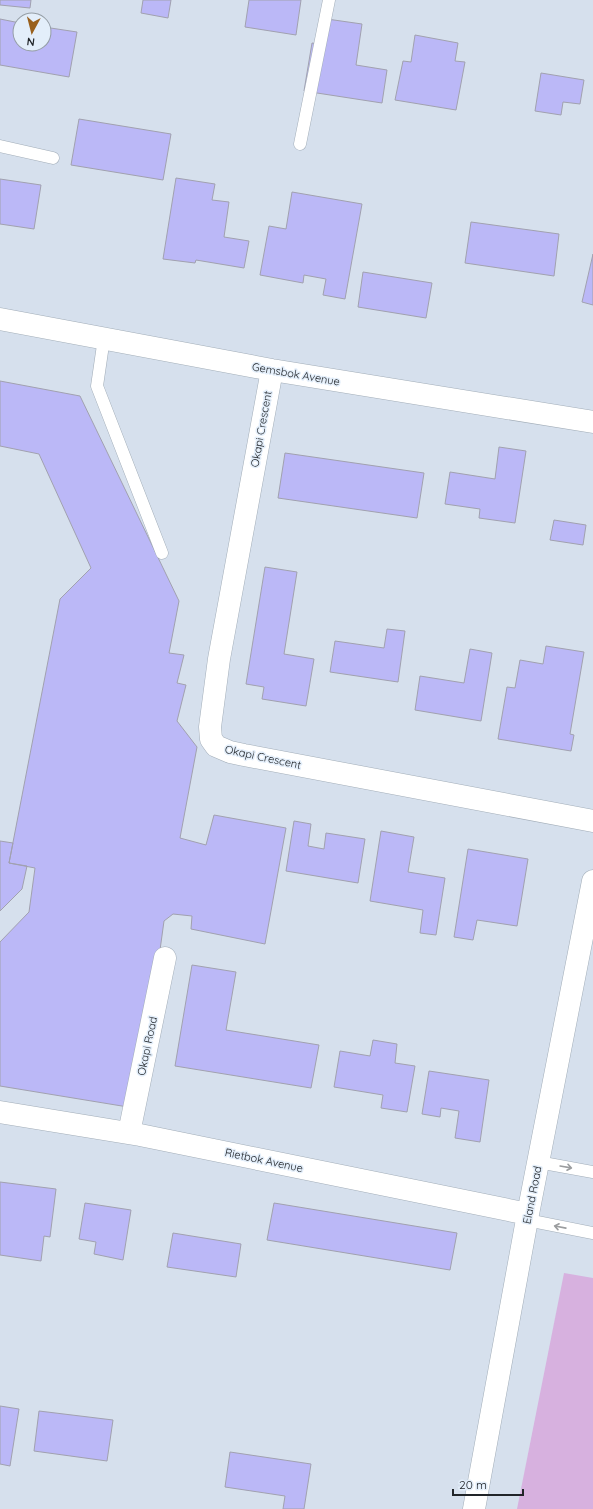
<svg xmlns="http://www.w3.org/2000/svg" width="593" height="1509" viewBox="0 0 593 1509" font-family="Quicksand,sans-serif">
	<rect width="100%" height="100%" fill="#d6e0ed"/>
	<!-- green -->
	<path fill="#d7b1df" d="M564,1273L593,1278V1509H517Z"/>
	<!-- building -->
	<path fill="#bbb8f7" stroke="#a1a1af" d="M0,0H31L30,8L0,5Z
		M143,0H171L168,18L141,13Z
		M249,0H301L296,35L245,27Z
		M0,19L20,23V44H44V27L77,32L69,77L0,65Z
		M327,19L362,24L356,65L387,70L382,103L304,91L312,43L323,45Z
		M415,35L458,43L455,61L465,62L456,110L395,100L403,61L411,62Z
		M541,73L584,80L580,104L563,102L561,115L535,111Z
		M79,119L171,134L163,180L71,165Z
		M176,178L215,184L212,200L229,202L224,237L249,241L244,268L196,260L195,263L163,259Z
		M0,179L41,185L34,229L0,224Z
		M292,192L362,204L345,299L323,295L326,279L304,275L303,283L260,275L269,226L286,229Z
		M471,222L559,234L554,276L465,263Z
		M593,254V305L582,302Z
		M363,272L432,283L426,318L358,307Z
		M0,381L80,396L179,601L169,653L184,655L177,683L186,685L177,721L197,747L180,838L206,845L214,815L286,828L265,944L191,929L192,916L173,914L164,921L160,950L128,1107L0,1086V942L29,912L35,868L9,863L60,599L91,568L39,454L0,446Z
		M499,447L526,451L515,523L479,518L480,509L445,504L450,472L495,479Z
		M285,453L424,473L417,518L278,498Z
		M554,520L586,525L583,545L550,540Z
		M265,567L297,572L284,654L314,659L306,706L262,699L264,687L246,684Z
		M387,629L405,631L398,682L330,672L335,641L384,648Z
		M546,646L584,652L570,734L574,735L571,751L498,739L507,687L515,688L520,660L543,664Z
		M470,649L492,653L481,721L415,710L420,676L464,683Z
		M294,821L311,824L308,846L324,849L326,833L365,839L358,883L286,871Z
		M381,831L414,837L408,872L445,878L436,935L420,933L423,910L370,901Z
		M0,841L13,843L9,863L27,866L22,889L0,911Z
		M468,849L528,859L517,926L477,920L473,940L454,937Z
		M192,965L236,972L226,1030L319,1045L311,1088L175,1066Z
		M373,1040L397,1044L395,1063L415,1066L407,1112L381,1108L383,1095L334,1087L340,1051L370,1056Z
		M429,1071L489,1080L480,1142L455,1138L459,1111L441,1108L440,1117L422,1114Z
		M0,1182L56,1189L50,1237L44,1236L41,1261L0,1255Z
		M85,1203L131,1210L123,1260L94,1254L96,1242L79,1239Z
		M274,1203L457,1233L450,1270L267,1240Z
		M173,1233L241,1244L236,1277L167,1267Z
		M0,1406L19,1409L10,1466L0,1464Z
		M39,1411L113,1420L107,1461L34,1451Z
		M230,1452L311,1464L304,1509H283L285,1496L225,1487Z"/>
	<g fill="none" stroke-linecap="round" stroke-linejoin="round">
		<!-- lane casing -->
		<g stroke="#a2adb8" stroke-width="13">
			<path id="lane" d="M300,144L329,0
				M0,146L53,158
				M104,338L97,386L162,553
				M538,1162L593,1172
				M527,1220L593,1233"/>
		</g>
		<!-- street casing -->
		<g stroke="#a2adb8" stroke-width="23">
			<path id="street" d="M0,319L272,370L593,422
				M272,370L219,659L210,727L211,739L216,746L230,752L244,755L593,821
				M0,1112L140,1135L528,1214
				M129,1133L165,958
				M474,1509L528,1214L593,881"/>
		</g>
		<!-- lane -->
		<use href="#lane" stroke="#fff" stroke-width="12"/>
		<!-- street -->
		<use href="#street" stroke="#fff" stroke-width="22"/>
	</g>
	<!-- one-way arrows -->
	<defs><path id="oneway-shaft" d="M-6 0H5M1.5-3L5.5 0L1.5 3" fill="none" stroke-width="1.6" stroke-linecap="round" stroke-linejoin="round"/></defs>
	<g stroke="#9b9d9f">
		<use href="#oneway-shaft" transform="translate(566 1167) rotate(10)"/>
		<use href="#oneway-shaft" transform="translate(560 1227) rotate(-169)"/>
	</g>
	<g text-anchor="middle" stroke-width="3" stroke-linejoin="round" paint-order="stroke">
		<!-- street labels -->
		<g font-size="11" fill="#212529" stroke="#e3eefa">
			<text transform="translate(296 374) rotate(10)" y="4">Gemsbok Avenue</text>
			<text transform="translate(261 429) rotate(-80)" y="4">Okapi Crescent</text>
			<text transform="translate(263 757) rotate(12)" y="4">Okapi Crescent</text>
			<text transform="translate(147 1046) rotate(-78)" y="4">Okapi Road</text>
			<text transform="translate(264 1160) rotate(12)" y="4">Rietbok Avenue</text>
			<text transform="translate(532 1195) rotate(-79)" y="4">Eland Road</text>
		</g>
	</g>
	<!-- north arrow -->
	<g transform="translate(32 32) rotate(187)"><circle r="19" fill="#e3eefa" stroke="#959ea6"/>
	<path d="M0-3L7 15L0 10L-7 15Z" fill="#99601d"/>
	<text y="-6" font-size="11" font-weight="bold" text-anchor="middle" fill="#212529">N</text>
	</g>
	<!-- scale -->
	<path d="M453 1489v6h70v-6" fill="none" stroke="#212529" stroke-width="2"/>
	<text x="459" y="1489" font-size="12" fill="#212529" stroke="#e3eefa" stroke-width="3" paint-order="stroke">20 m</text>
</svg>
